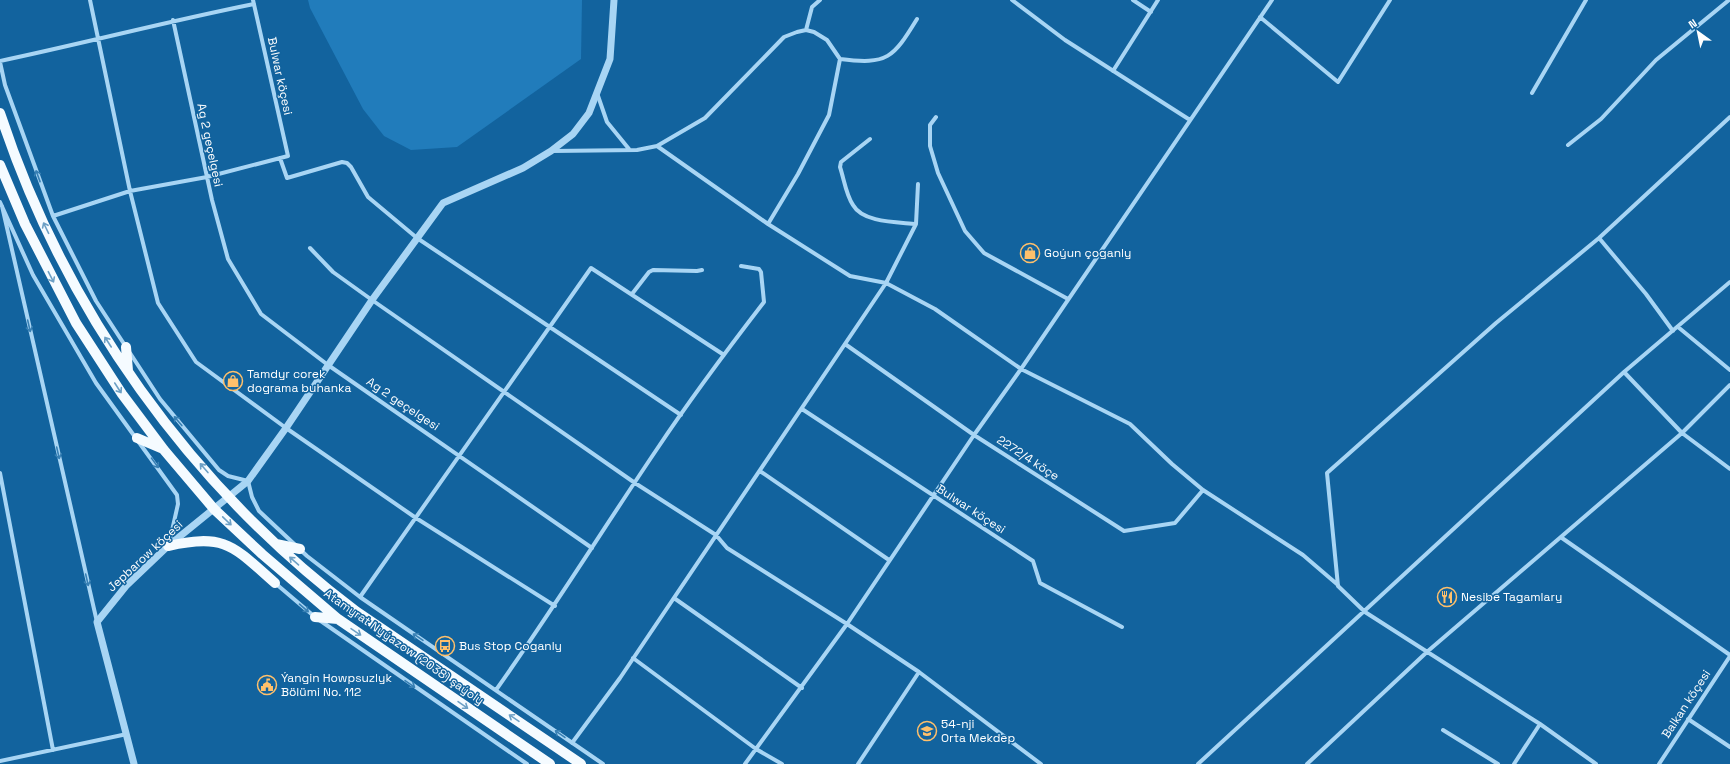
<svg xmlns="http://www.w3.org/2000/svg" width="1730" height="764" viewBox="0 0 1730 764" font-family="'Space Grotesk',sans-serif">
	<rect width="100%" height="100%" fill="#12639e"/>
	<!-- green -->
	<path fill="#217cbb" d="M308,0H582L581,59L457,147L411,150L384,136L363,109L310,8Z"/>
	<g fill="none" stroke-linecap="round" stroke-linejoin="round">
		<!-- minor -->
		<path stroke="#a8d5f4" stroke-width="4" d="M90,0L130,191L158,303L196,362L286,428L416,518L555,606
			M1012,0L1065,40L1190,120
			M1133,0L1151,12
			M1260,17L1338,82L1390,0
			M173,20L212,200L228,259L261,314L328,365L592,548
			M806,30L812,7L820,0
			M0,61C85,43 169,21 254,4
			M0,62L5,85L53,216L96,301L126,347
			M1113,71L1158,0
			M597,93L607,122L629,149
			M1532,93L1586,0
			M936,117L930,125V146L938,173L965,231L984,253L1068,299
			M870,139L841,162L840,167C844,179 846,195 853,205C863,223 898,222 916,224
			M1568,145L1601,119L1656,60L1729,0
			M657,146L768,224L850,276L886,283L935,309L1021,369L1130,424L1172,464L1203,490L1303,555L1338,585
			M552,151L637,150L657,146L705,118L784,37L797,32L806,30L814,32L827,40L840,59C888,65 893,58 917,19
			M280,158L287,178L342,162L347,163L351,167L368,197L417,238L681,415
			M0,202L33,275L96,383L177,495L178,504L169,544
			M2,206L97,622
			M53,216L130,191L207,177L288,156L253,0
			M768,224L798,174L829,115L840,59
			M1599,238L1646,294L1673,331
			M310,248L333,272L372,300L635,483L716,535L727,548L847,624L919,672L1041,764
			M632,294L649,272L653,270L697,271L702,270
			M1678,327L1730,370
			M845,344L974,435L1124,531L1175,523L1203,490
			M130,353L160,399L219,470L228,476L248,481L252,497L259,511L307,556L360,597L603,764
			M1624,372L1682,433L1730,469
			M802,409L1033,561L1040,583L1122,627
			M760,471L889,560
			M0,473L53,750
			M1562,538L1730,655
			M275,583L315,617L527,764
			M360,597L591,268L724,355
			M674,598L802,688
			M633,658L756,749L782,764
			M496,690C552,611 603,529 657,449C691,398 727,350 764,302L761,272L759,269L741,266
			M1688,719L1730,747
			M1540,724L1365,612L1338,586L1327,473L1496,323L1599,238L1730,117
			M1443,730L1498,764
			M572,743L620,678L886,283L916,224L918,184
			M0,761L127,734
			M745,764L847,624L974,435L1021,369L1272,0
			M858,764L919,672
			M1198,764L1624,372L1730,282
			M1307,764L1428,651L1682,433L1730,385
			M1514,764L1540,724L1596,764
			M1659,764L1730,656"/>
		<!-- tertiary -->
		<path stroke="#a8d5f4" stroke-width="7" d="M134,764L97,622L126,586L168,546L248,481L286,428L372,300L443,203L523,168L551,151L573,134L589,113L610,59L614,0"/>
		<!-- primary -->
		<path stroke="#f5fbff" stroke-width="10" d="M0,113C65,311 191,487 357,612L581,764
			M0,165L25,224L76,323L122,394L164,450L214,509L262,554L338,619L550,764
			M126,347L128,371
			M137,438L163,449
			M276,544L300,549
			M168,546C226,533 233,546 275,583
			M315,617L338,619"/>
	</g>
	<!-- one-way arrows -->
	<defs><path id="oneway-shaft" d="M-6 0H5M1.5-3L5.5 0L1.5 3" fill="none" stroke-width="1.6" stroke-linecap="round" stroke-linejoin="round"/></defs>
	<g stroke="#3880b4">
		<use href="#oneway-shaft" transform="translate(38 176) rotate(-110)"/>
		<use href="#oneway-shaft" transform="translate(29 326) rotate(77)"/>
		<use href="#oneway-shaft" transform="translate(178 421) rotate(-130)"/>
		<use href="#oneway-shaft" transform="translate(58 453) rotate(77)"/>
		<use href="#oneway-shaft" transform="translate(155 463) rotate(54)"/>
		<use href="#oneway-shaft" transform="translate(87 580) rotate(77)"/>
		<use href="#oneway-shaft" transform="translate(304 608) rotate(41)"/>
		<use href="#oneway-shaft" transform="translate(418 637) rotate(-146)"/>
		<use href="#oneway-shaft" transform="translate(410 684) rotate(35)"/>
		<use href="#oneway-shaft" transform="translate(560 734) rotate(-145)"/>
	</g>
	<g stroke="#6da0c5">
		<use href="#oneway-shaft" transform="translate(46 228) rotate(-116)"/>
		<use href="#oneway-shaft" transform="translate(51 277) rotate(63)"/>
		<use href="#oneway-shaft" transform="translate(108 342) rotate(-123)"/>
		<use href="#oneway-shaft" transform="translate(118 388) rotate(57)"/>
		<use href="#oneway-shaft" transform="translate(204 468) rotate(-131)"/>
		<use href="#oneway-shaft" transform="translate(227 521) rotate(44)"/>
		<use href="#oneway-shaft" transform="translate(294 561) rotate(-139)"/>
		<use href="#oneway-shaft" transform="translate(356 632) rotate(34)"/>
		<use href="#oneway-shaft" transform="translate(463 705) rotate(35)"/>
		<use href="#oneway-shaft" transform="translate(514 718) rotate(-146)"/>
	</g>
	<!-- icons -->
	<defs>
		<g id="shop-ring" transform="scale(1)"><circle r="9.5" fill="#12639e" stroke="#ffc06b" stroke-width="1.5"/><path d="M-5-2.5h2.3a2.7 3.5 0 0 1 5.4 0H5L5.5 6h-11ZM-1.5-2.5h3a1.5 2.3 0 0 0-3 0Z" fill="#ffc06b"/></g>
		<g id="restaurant-ring" transform="scale(1)"><circle r="9.5" fill="#12639e" stroke="#ffc06b" stroke-width="1.5"/><path d="M-5-6h1v4h1v-4h1v4h1v-4h1v5L-1.5 .5V6h-2V.5L-5-1ZM5-6V6H3V1.5H1.5Q1.5-4 5-6Z" fill="#ffc06b"/></g>
		<g id="bus-ring" transform="scale(1)"><circle r="9.5" fill="#12639e" stroke="#ffc06b" stroke-width="1.5"/><path d="M-5-6H5V4H4V6H2V4H-2V6H-4V4H-5ZM-3.5-4V0h7V-4ZM-3.5 1.2v1.5H-2V1.2ZM2 1.2v1.5H3.5V1.2Z" fill="#ffc06b"/></g>
		<g id="civic-ring" transform="scale(1)"><circle r="9.5" fill="#12639e" stroke="#ffc06b" stroke-width="1.5"/><path d="M-.6-6.5H3V-4.5H.6V-3L4-1V1h2V6H-6V1h2V-1L-.6-3ZM-1.2 2.5V6h2.4V2.5Z" fill="#ffc06b"/></g>
		<g id="school-ring" transform="scale(1)"><circle r="9.5" fill="#12639e" stroke="#ffc06b" stroke-width="1.5"/><path d="M0-5L7-2L0 1L-7-2ZM-4 1L0 2.5L4 1V4Q0 6-4 4Z" fill="#ffc06b"/></g>
	</defs>
	<g fill-rule="evenodd">
		<use href="#shop-ring" x="1030" y="253"/>
		<use href="#shop-ring" x="233" y="381"/>
		<use href="#restaurant-ring" x="1447" y="597"/>
		<use href="#bus-ring" x="445" y="646"/>
		<use href="#civic-ring" x="267" y="685"/>
		<use href="#school-ring" x="927" y="731"/>
	</g>
	<g text-anchor="middle" stroke-width="3" stroke-linejoin="round" paint-order="stroke">
		<!-- street labels -->
		<g font-size="12" fill="#fff" stroke="#12639e">
			<text transform="translate(280 76) rotate(78)" y="4">Bulwar köçesi</text>
			<text transform="translate(210 145) rotate(78)" y="4">Ag 2 geçelgesi</text>
			<text transform="translate(403 404) rotate(34)" y="4">Ag 2 geçelgesi</text>
			<text transform="translate(1028 458) rotate(33)" y="4">2272/4 köçe</text>
			<text transform="translate(971 509) rotate(33)" y="4">Bulwar köçesi</text>
			<text transform="translate(145 556) rotate(-43)" y="4">Jepbarow köçesi</text>
			<text transform="translate(404 647) rotate(35)" y="4">Atamyrat Nyýazow (2038) şaýoly</text>
			<text transform="translate(1686 704) rotate(-57)" y="4">Balkan köçesi</text>
		</g>
		<!-- poi labels -->
		<g font-size="12" fill="#fff" stroke="#12639e" text-anchor="start">
			<text x="1044" y="257">Goýun çoganly</text>
			<text x="247" y="378">Tamdyr corek<tspan x="247" dy="14">dograma buhanka</tspan></text>
			<text x="1461" y="601">Nesibe Tagamlary</text>
			<text x="459" y="650">Bus Stop Coganly</text>
			<text x="281" y="682">Ýangin Howpsuzlyk<tspan x="281" dy="14">Bölümi No. 112</tspan></text>
			<text x="941" y="728">54-nji<tspan x="941" dy="14">Orta Mekdep</tspan></text>
		</g>
	</g>
	<!-- north arrow -->
	<g transform="translate(1698 32) rotate(327)" stroke="#12639e" stroke-width="3" paint-order="stroke">
	<path d="M0-3L7 15L0 10L-7 15Z" fill="#ffffff"/>
	<text y="-6" font-size="11" font-weight="bold" text-anchor="middle" fill="#ffffff">N</text>
	</g>
</svg>
